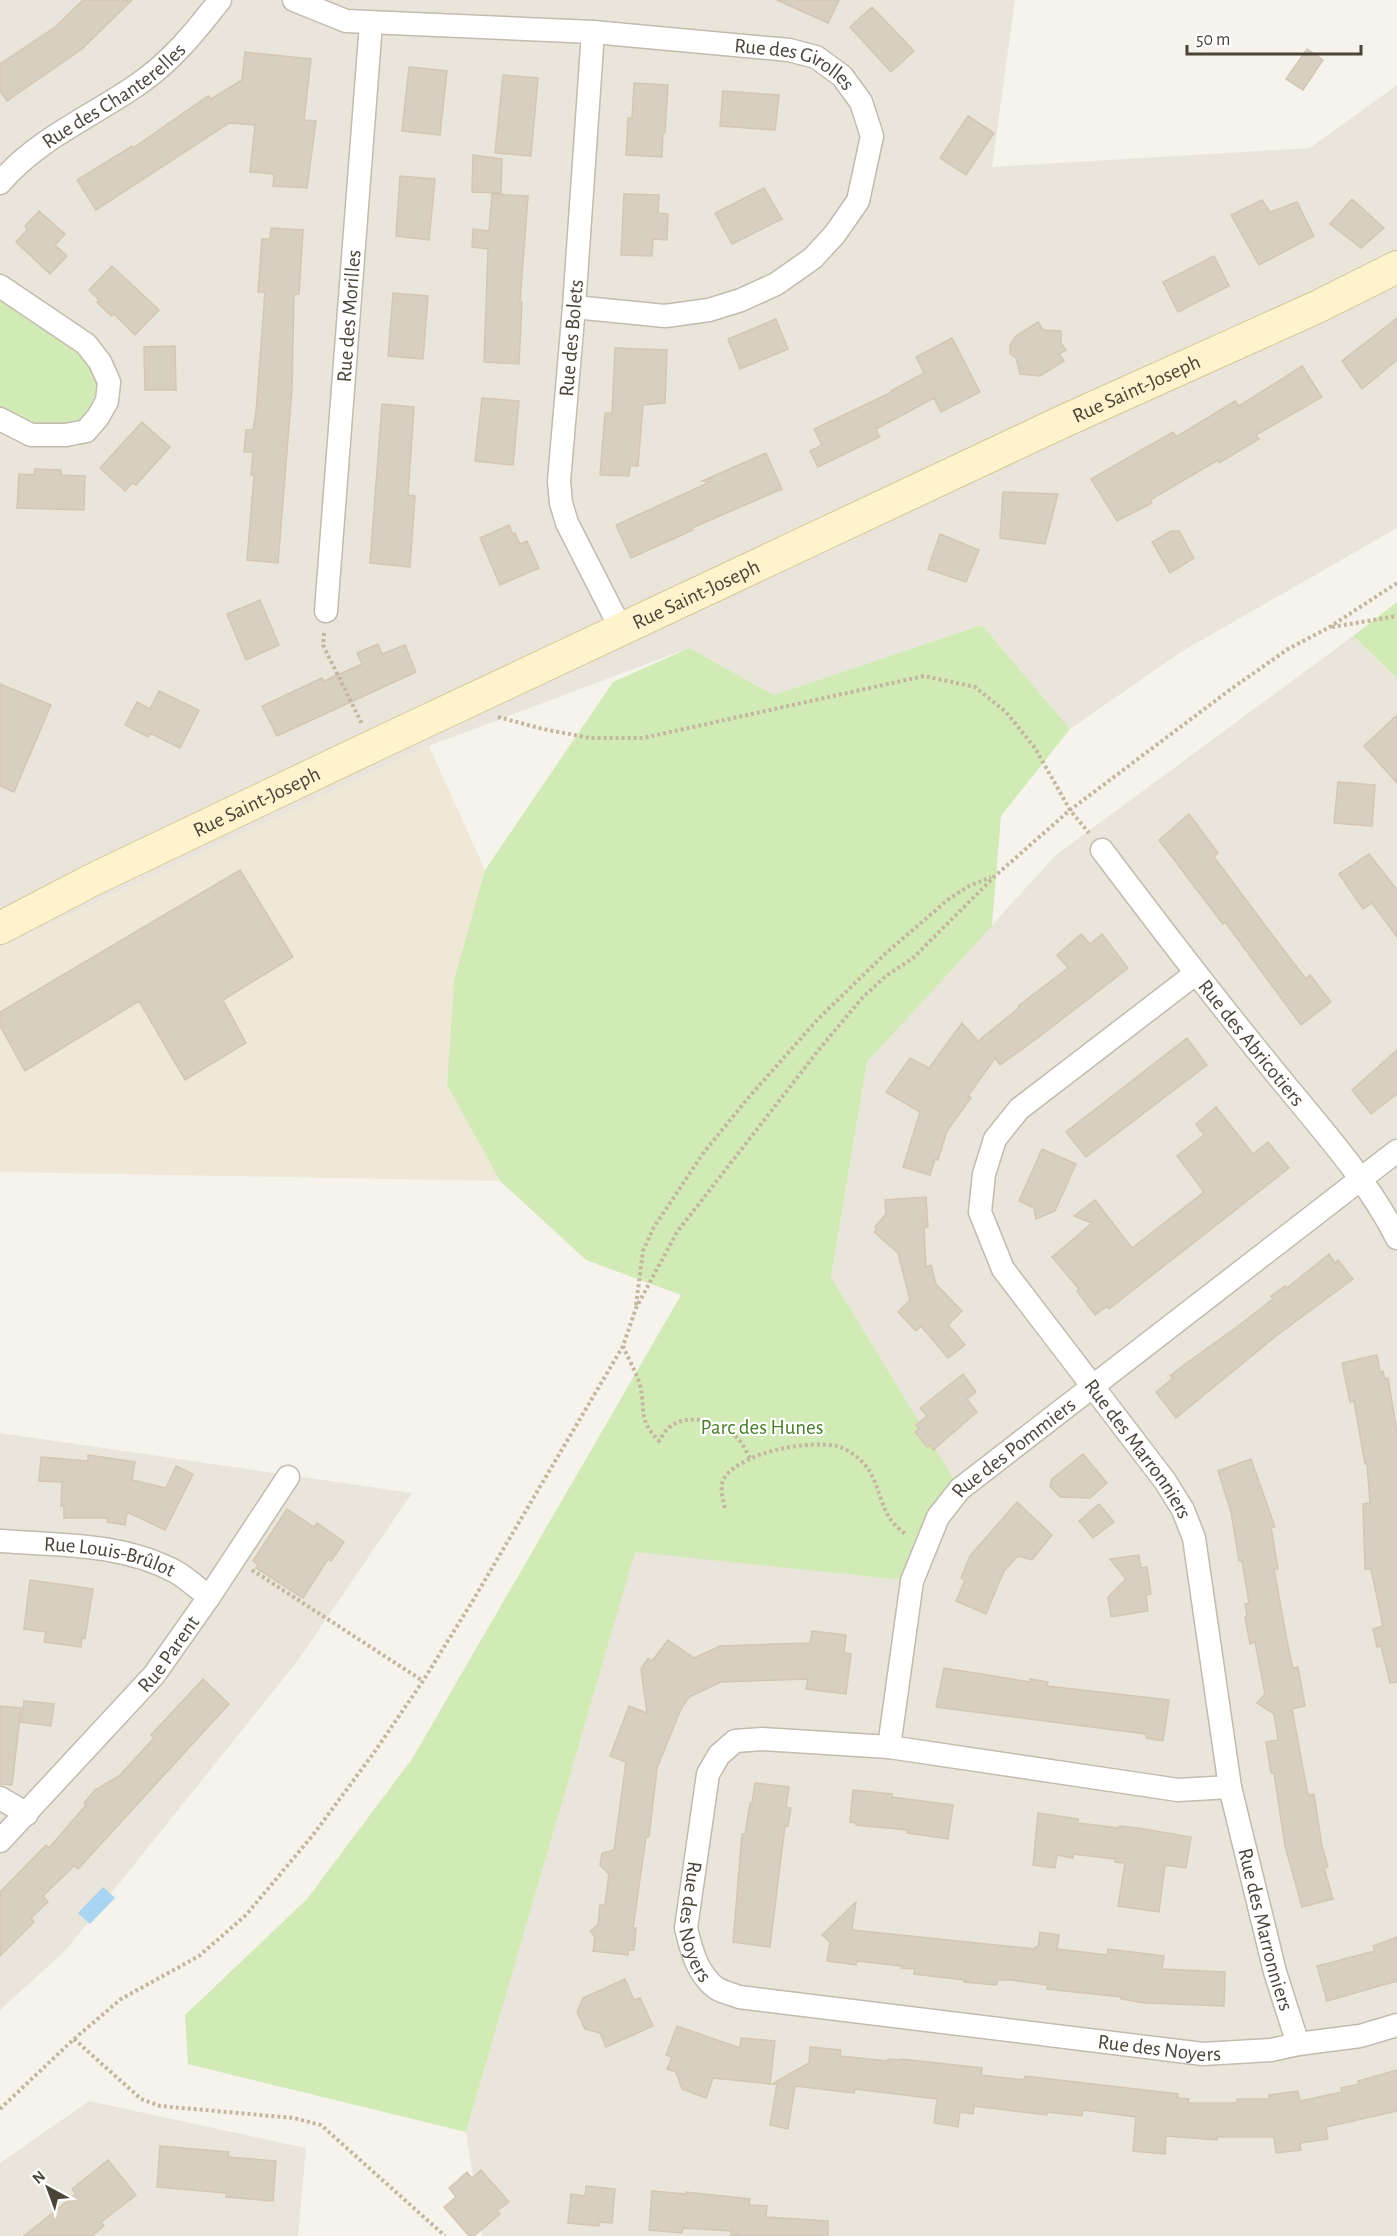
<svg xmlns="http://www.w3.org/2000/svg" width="1397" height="2236" viewBox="0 0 1397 2236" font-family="'Alegreya Sans',sans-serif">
	<rect width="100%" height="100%" fill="#f6f3ec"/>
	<!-- residential -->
	<path fill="#eae5da" d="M0,0H1015L992,167L1310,148L1397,85V528L1181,652L1070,729L982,625L774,695L689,648L429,746L0,948Z
		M1353,636L1397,678V2236H482L466,2132L635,1551L912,1581L960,1489L831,1277L867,1062L1056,855Z
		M0,1433L412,1493L299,1659L65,1951L0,2010Z
		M89,2101L306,2148L298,2236H0V2163Z"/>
	<!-- education -->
	<path fill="#efe8d6" d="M429,746L485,870L454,980L447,1085L500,1181L0,1172V948Z"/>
	<!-- green -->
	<path fill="#d2eab5" d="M0,286L86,344L107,401L66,435L0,419Z
		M1397,602V678L1353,636Z
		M982,625L1070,729L1001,816L992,926L867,1062L831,1277L960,1489L912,1581L635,1552L466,2132L188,2064L185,2015L307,1899L412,1759L681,1295L586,1260L500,1181L447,1085L454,980L485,870L613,682L689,648L774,695Z"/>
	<!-- water -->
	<path fill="#a9d4f2" d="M103,1887L115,1898L90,1924L78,1913Z"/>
	<!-- building -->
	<path fill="#d8cfc1" stroke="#d3c7b4" stroke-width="1.5" d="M83,0H132L82,49L7,101L0,91V64L55,27Z
		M777,0H839L828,23Z
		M872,7L914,51L891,72L850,27Z
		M1307,49L1323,60L1303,90L1286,79Z
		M245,52L311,59L304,120L316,121L307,188L273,186L274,174L250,172L255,125L229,123L96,210L77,180L132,146L133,148L208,96L211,99L242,80Z
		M409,67L447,71L440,135L402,131Z
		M503,75L538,78L531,156L495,153Z
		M634,83L668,85L665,133H663L662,157L626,155L628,118H632Z
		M723,91L779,95L775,130L720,126Z
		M968,116L994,133L966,175L940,158Z
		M473,155L502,159L501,193L472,192Z
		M400,176L435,179L429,240L396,236Z
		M764,188L782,219L732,244L715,213Z
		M492,194L528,196L520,302H522L519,364L484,362L488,249L472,247L473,229L489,231Z
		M624,194L659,195L658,213L668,214L667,240L653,239L652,256L621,255Z
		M1352,199L1384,228L1361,248L1330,224Z
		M1262,200L1270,212L1297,202L1314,236L1259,265L1231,215Z
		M39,211L65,234L55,245L67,256L50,274L16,242L27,230L25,226Z
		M271,228L303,230L299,294H294L292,389L278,563L247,560L254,475H251L253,452H244L246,430H253L256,412L265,292H258L262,239H270Z
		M1214,256L1229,286L1178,312L1163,282Z
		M112,266L159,310L135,335L114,314L111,316L97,302L99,300L89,290Z
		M393,293L428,296L423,359L388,356Z
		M1397,318V360L1362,389L1342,361Z
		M776,319L788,349L740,369L728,339Z
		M1038,322L1043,330L1061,331V343L1066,350L1059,354L1064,361L1040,376L1020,374L1016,358L1010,354V345L1016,336Z
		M952,338L980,392L941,412L934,398L876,429L880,437L818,467L810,451L822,445L814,429L892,392L891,391L924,373L916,357Z
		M175,346L176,390H145L144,347Z
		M615,348L667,350L665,403L643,405L638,466H630L629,476L600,475L605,413H612Z
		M1302,366L1322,397L1256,435L1259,439L1219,463L1218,460L1150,500L1152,503L1117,521L1091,479L1173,432L1176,437L1235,401L1239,406Z
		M482,398L519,401L513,465L475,461Z
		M382,404L414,407L408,495L415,496L410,567L370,563Z
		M142,422L170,447L136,485L132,483L125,491L100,468Z
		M766,453L782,489L692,528L693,530L631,558L616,525L710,482L702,481Z
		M35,469L61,470V475L85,476L84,510L17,508L19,474L34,475Z
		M1003,492L1058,494L1045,544L1000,538Z
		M509,525L513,535L515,533L520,544L527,541L539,568L500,585L480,538Z
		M1171,531H1179L1194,558L1170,573L1152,542Z
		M940,534L979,550L966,582L928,569Z
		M260,600L279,645L246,660L227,614Z
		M378,644L382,654L405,645L416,672L277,736L262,706L322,678L324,681L362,664L357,653Z
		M0,684L51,705L14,792L0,786Z
		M159,691L199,710L180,748L150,733L148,737L125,725L137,702L150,709Z
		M1397,715V783L1364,746Z
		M1338,782L1375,785L1372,826L1334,823Z
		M1189,814L1218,853L1214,857L1267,928L1306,979L1310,975L1331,1002L1301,1025L1225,922L1223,924L1159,840Z
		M1369,854L1397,890V937L1372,903L1363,909L1339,874Z
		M240,870L293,957L223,1000L246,1043L185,1080L139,1001L25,1071L0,1026V1012Z
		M1081,934L1090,944L1102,934L1128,968L1043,1034L1000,1065L995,1058L968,1096L971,1098L947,1131L938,1160L935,1159L930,1175L903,1167L920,1112L886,1092L910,1058L929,1068L962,1023L978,1041L1019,1008L1018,1006L1068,968L1057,955Z
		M1187,1038L1207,1065L1086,1157L1066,1132Z
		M1397,1050V1094L1371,1114L1352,1090Z
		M1216,1107L1253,1154L1268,1142L1289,1168L1109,1309L1107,1306L1095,1315L1077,1291L1079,1289L1052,1257L1092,1223L1074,1216L1095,1200L1132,1248L1204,1192L1177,1156L1204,1135L1196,1124Z
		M1042,1149L1076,1164L1055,1211L1036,1219L1034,1208L1019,1201Z
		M926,1197L928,1227L924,1228L926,1267L931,1265L936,1284L962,1311L948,1325L965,1345L948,1358L921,1326L916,1331L898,1312L910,1300L898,1253L874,1232L877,1229L875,1227L886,1214L885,1200Z
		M1329,1254L1335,1263L1338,1260L1353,1279L1276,1336L1176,1418L1156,1392L1173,1378L1170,1376L1185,1364L1234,1329L1273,1299L1271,1296L1285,1286L1287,1288Z
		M1377,1355L1380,1372L1383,1371L1385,1379L1388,1378L1397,1432V1682L1390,1683L1381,1646L1377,1647L1373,1629L1383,1626L1371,1569H1365L1363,1504L1370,1503L1367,1464H1365L1354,1401L1350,1402L1342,1363Z
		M963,1374L976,1392L967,1399L977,1412L933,1450L930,1445L927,1447L915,1432L919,1429L916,1425L927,1416L920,1408Z
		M1083,1454L1107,1483L1090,1498L1060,1497L1050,1486L1052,1479Z
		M88,1455L135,1462L132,1480L166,1488L176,1466L193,1474L165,1530L127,1512L125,1525L107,1522V1518H64V1506H61L62,1482L39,1481L41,1457L88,1461Z
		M1251,1459L1275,1527H1271L1278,1569H1274L1288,1646L1293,1668L1298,1667L1305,1706L1292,1709L1308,1795L1314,1794L1322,1846L1328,1867L1324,1868L1333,1899L1302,1907L1285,1846L1274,1773H1271L1266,1742L1278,1740L1274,1714L1257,1703L1265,1694L1255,1642L1250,1644L1245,1617L1247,1616L1245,1604L1249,1603L1242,1561H1239L1231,1512L1218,1471Z
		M1017,1502L1052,1535L1032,1560L1018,1556L1004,1571L986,1614L956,1601L965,1580L961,1578L970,1556Z
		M1099,1504L1114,1522L1093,1538L1079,1521Z
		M287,1509L314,1527L317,1523L344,1542L331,1561L328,1559L303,1598L256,1568L258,1564L253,1561Z
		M1139,1555L1141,1568L1147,1567L1151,1594L1146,1595L1148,1611L1111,1617L1108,1597L1126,1579L1110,1559Z
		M30,1580L93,1589L85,1638L82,1637L81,1647L44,1642L46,1632L24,1629Z
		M812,1631L846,1635L844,1653L851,1654L846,1694L806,1689L808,1679L721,1682L689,1697L681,1709L657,1768L649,1837H646L633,1928H636L634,1950H628V1955L593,1951L595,1937L590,1931L598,1925L600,1905H605L609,1874L600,1865L602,1853L614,1850L626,1762L610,1756L629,1706L647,1713L641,1669L648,1658L652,1661L668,1640L694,1658L720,1646L810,1643Z
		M944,1668L1030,1682V1679L1048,1682L1047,1686L1169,1700L1163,1741L1146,1738V1734L936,1707Z
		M203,1679L229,1704L78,1869L74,1866L43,1896L48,1902L31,1918L34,1922L0,1956V1892L46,1845L49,1848L86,1805L84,1803L95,1790L119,1776L154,1738L151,1735Z
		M24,1701L54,1704L51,1726L21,1722Z
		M0,1706L21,1708L12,1785L0,1784Z
		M755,1783L789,1787L786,1807L791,1808L788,1826L785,1825L770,1947L733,1942L742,1834H745L750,1803H752Z
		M853,1790L892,1794V1797L953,1805L948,1839L907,1833L908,1830L856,1825V1823L850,1822Z
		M1038,1813L1078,1819V1823L1119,1828V1826L1138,1828L1191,1837L1186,1868L1165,1865L1159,1912L1118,1906L1125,1863L1115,1862V1859L1073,1854V1858L1057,1855L1055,1868L1033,1865Z
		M856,1902L852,1930L1035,1949V1947H1038L1040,1932L1059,1935L1057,1949L1107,1955L1108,1949L1164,1956L1162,1969L1225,1972L1224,2006L1145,2003L1121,1999L1122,1997L1047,1989L1048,1985L1011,1980H998L996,1985L964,1982L965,1980L914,1974L915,1969L901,1968V1966L857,1961L856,1965L827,1961L830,1942L822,1935Z
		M1397,1937V1981L1327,2001L1317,1966L1375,1951L1373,1946Z
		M625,1979L634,2000L640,1998L653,2026L606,2047L600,2033L585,2029L577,2012L583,1998Z
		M677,2026L740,2048L741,2038L775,2041L770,2084L713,2078L706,2098L682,2089L676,2072L667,2069L672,2057L666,2055Z
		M810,2047L841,2050L840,2056L888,2061V2059L902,2060V2059L982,2068L981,2075L1024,2080L1025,2076L1178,2094L1177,2098L1189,2099L1188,2103H1237V2099H1269V2095L1298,2091L1300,2101L1342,2092L1341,2088L1359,2084L1358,2081L1397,2070V2111L1326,2127L1328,2139L1300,2143L1301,2150L1276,2153L1274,2137H1217V2140L1166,2136L1165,2154L1133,2151L1136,2117L1083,2110L1082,2116L1047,2112V2115L974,2106L973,2114L960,2112L958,2127L934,2123L937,2099L855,2089L854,2093L795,2086L788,2129L770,2125L777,2084H772L809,2063Z
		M160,2146L229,2152L228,2157L276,2161L273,2201L226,2197V2193L157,2187Z
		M108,2160L136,2195L101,2222L104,2226L92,2236H24L76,2194L72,2189Z
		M481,2170L509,2202L497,2211L500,2214L474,2236H469L444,2207L456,2197L449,2188L467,2172L472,2178Z
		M586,2186L615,2189L612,2223L599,2222V2226L568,2223L571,2194L585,2196Z
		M652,2191L686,2194V2192L750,2199L749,2205L767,2206L766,2217L828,2221V2236H743L731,2235L732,2231L683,2228L682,2233L649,2230Z"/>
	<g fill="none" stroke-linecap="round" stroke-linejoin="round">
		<!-- street casing -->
		<g stroke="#c2bbae" stroke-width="25">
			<g id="street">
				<path id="s1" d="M294,0L346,21L593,32L789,50L816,57L842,76L861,102L872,136L858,201L835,234L813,258L776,284L741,300L709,310L665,316L574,307"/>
				<path d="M593,32L574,307L559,481L561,503L567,523L621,629"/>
				<path id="s2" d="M0,183C37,139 91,117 137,85C171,62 195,32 220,0"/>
				<path d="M0,286L86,344L100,362L109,382L107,401L98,417L86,431L66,435H31L0,419"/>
				<path id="s3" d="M326,611L371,23"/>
				<path id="s4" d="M1102,850C1157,923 1212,995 1270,1066C1314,1121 1365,1175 1397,1238"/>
				<path id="s5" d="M1195,974L1019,1109L995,1139L984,1174L980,1212L1003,1269L1165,1481L1183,1510L1194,1538L1230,1787L1275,1972L1298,2044"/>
				<path id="s6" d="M0,1541C59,1545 122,1543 176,1572C187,1578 198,1589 209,1597"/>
				<path id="s7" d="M889,1747L912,1581L938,1517L960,1489L1397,1151"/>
				<path id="s8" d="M1230,1787L1178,1790L889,1747L762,1739L735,1741L719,1755L708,1774L686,1928C691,1949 697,1974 716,1988C722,1992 732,1994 739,1997L1203,2054L1271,2050L1298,2044L1360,2036L1397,2025"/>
				<path d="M0,1798L27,1814"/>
				<path id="s9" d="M0,1841L154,1675L209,1597L288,1477"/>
			</g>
		</g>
		<!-- secondary casing -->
		<g stroke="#d6c79b" stroke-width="34">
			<g id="secondary">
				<path id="s10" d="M0,928L94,879L373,746L1064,421L1317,307L1397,267"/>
			</g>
		</g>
		<!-- path -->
		<path stroke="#c4b79f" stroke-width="4" stroke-dasharray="3 3" stroke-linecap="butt" d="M1332,627L1397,616
			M324,633L323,645L362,724
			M498,717L543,729L590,738H643L924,676L975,687L1006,712L1035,748L1070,810L1089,833
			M636,1305L643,1251L654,1227L704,1152L749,1097L818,1019L886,953L950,898L969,886L991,877
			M623,1346C628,1358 636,1372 640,1385C646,1411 637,1418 659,1441C662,1436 666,1429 671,1426C691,1411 726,1424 740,1441C744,1446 747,1453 750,1458
			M725,1508C718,1483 721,1475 742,1463C765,1449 811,1441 837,1446C849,1449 864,1461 870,1472C878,1486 881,1504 890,1519C894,1525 901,1530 906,1535
			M252,1570L423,1681
			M74,2039L141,2099L160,2106L294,2118L321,2125L445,2236
			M0,2109L74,2039L121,1999L199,1956L246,1915L313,1835L373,1754L423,1681L472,1602L623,1346L636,1308L677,1232L821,1047L863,997L886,976L913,958L995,876L1070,810L1231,689L1288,649L1328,628L1397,583"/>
		<!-- street -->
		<use href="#street" stroke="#fff" stroke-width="22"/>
		<!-- secondary -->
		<use href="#secondary" stroke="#fff3cd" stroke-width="32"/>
	</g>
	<g text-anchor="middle" stroke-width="4.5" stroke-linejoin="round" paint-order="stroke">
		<!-- street labels -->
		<g font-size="21" fill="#4b4439" stroke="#fff">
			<text dy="7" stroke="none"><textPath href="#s1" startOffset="510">Rue des Girolles</textPath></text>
			<text dy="7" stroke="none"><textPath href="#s2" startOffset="144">Rue des Chanterelles</textPath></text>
			<text dy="7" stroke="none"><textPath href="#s3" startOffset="296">Rue des Morilles</textPath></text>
			<text transform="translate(571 338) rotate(-85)" y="7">Rue des Bolets</text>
			<text dy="7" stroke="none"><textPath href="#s10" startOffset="1258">Rue Saint-Joseph</textPath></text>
			<text dy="7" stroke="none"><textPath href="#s10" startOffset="772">Rue Saint-Joseph</textPath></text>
			<text dy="7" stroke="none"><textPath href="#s10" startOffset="286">Rue Saint-Joseph</textPath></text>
			<text dy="7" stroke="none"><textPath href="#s4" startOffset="244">Rue des Abricotiers</textPath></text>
			<text dy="7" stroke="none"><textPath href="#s7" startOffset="340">Rue des Pommiers</textPath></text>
			<text dy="7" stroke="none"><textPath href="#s5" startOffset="622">Rue des Marronniers</textPath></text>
			<text dy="7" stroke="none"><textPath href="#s6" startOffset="111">Rue Louis-Brûlot</textPath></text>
			<text dy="7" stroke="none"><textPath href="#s9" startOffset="252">Rue Parent</textPath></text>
			<text dy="7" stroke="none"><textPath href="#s8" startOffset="692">Rue des Noyers</textPath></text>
			<text dy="7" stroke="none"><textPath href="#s5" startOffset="1126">Rue des Marronniers</textPath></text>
			<text dy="7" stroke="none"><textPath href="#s8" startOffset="1214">Rue des Noyers</textPath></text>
		</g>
		<!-- park labels -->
		<g font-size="21" fill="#4a7f2a" stroke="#fff">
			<text x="762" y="1434">Parc des Hunes</text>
		</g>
	</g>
	<!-- north arrow -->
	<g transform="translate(48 2188) rotate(319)" stroke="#ffffff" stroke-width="4.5" paint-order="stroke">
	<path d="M0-4.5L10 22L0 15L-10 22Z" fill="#4b4439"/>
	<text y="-9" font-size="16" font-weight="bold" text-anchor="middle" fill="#4b4439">N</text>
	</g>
	<!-- scale -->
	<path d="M1187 45v9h174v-9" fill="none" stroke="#4b4439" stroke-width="3"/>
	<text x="1196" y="45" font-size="18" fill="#4b4439" stroke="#ffffff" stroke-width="4.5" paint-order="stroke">50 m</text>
</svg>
